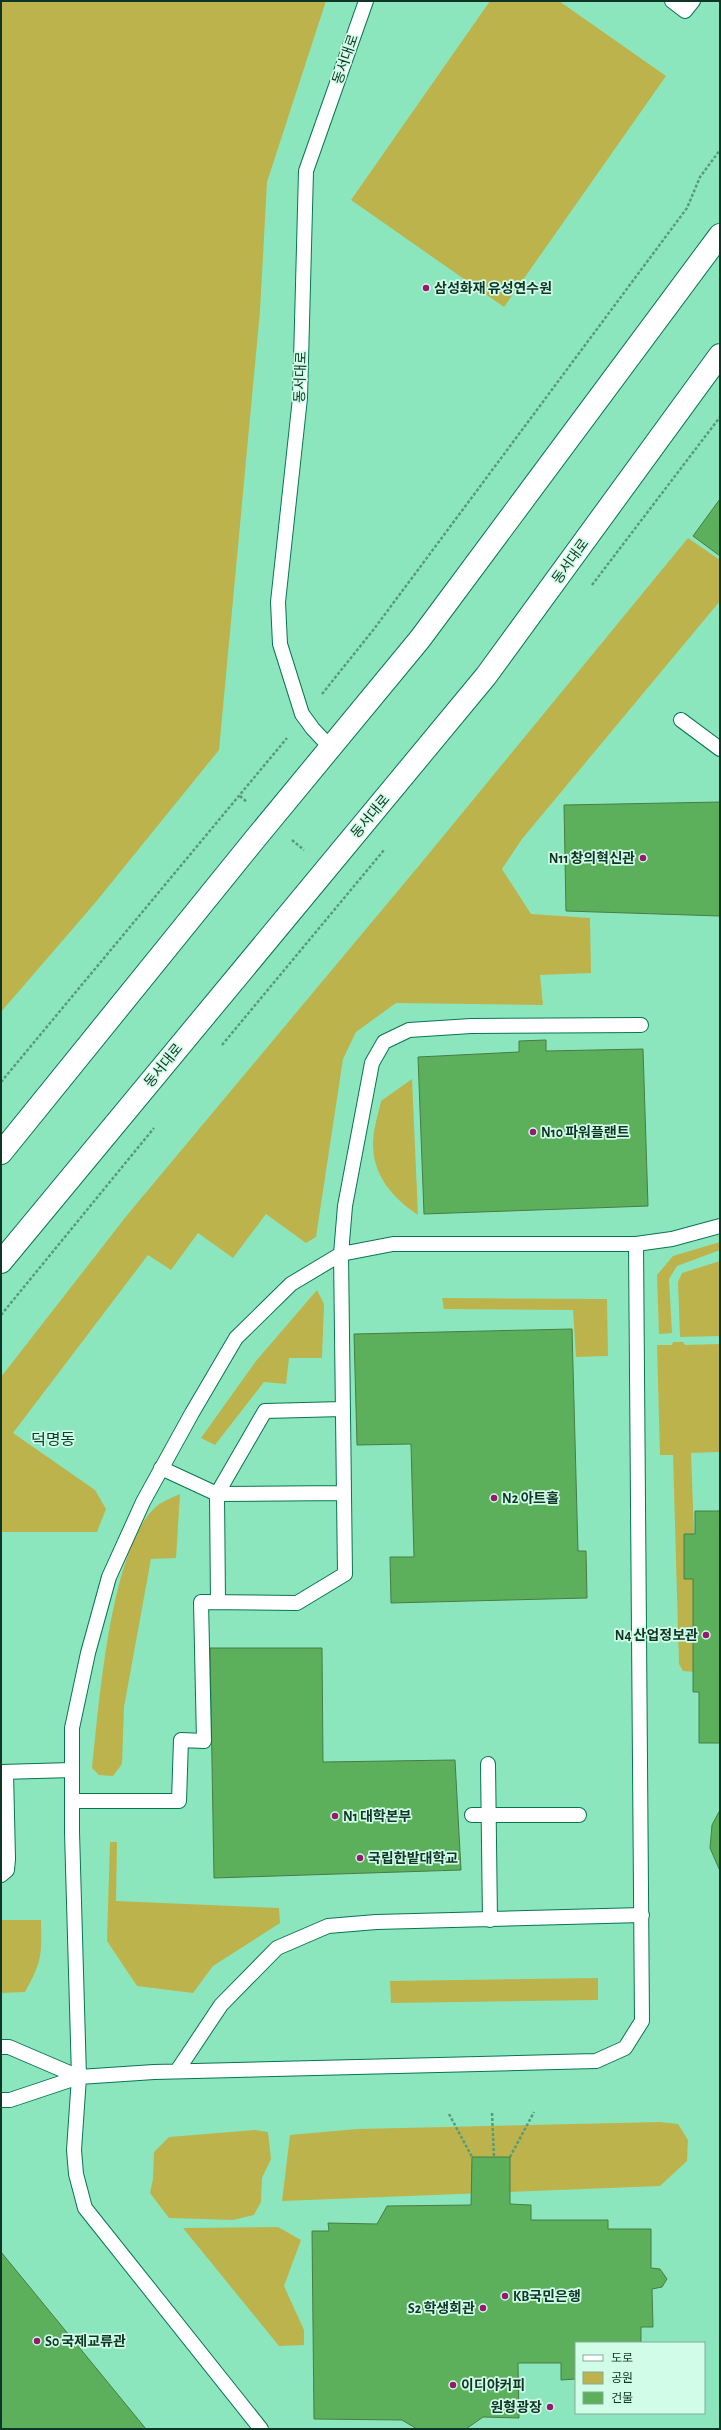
<svg xmlns="http://www.w3.org/2000/svg" width="721" height="2430" viewBox="0 0 721 2430" font-family="'Alegreya Sans','Noto Sans KR',sans-serif">
  <style>
    .green { fill: #bdb34c }
    .building { fill: #5caf5b; stroke: #467e45 }
    .lines { fill: none; stroke-linecap: round; stroke-linejoin: round }
    .lane-casing { stroke: #087552; stroke-width: 16 }
    .secondary-casing { stroke: #087552; stroke-width: 24 }
    .path { stroke: #579b7d; stroke-width: 2.5; stroke-dasharray: 3 2; stroke-linecap: butt }
    .lane { stroke: #fff; stroke-width: 14 }
    .secondary { stroke: #fff; stroke-width: 22 }
    .poi-dot { fill: #961871; stroke: #d1fce7; stroke-width: 1.5 }
    .labels { text-anchor: middle; stroke-width: 3.5; stroke-linejoin: round; paint-order: stroke }
    .street-label { font-size: 14px; fill: #0e3526; stroke: #d1fce7 }
    .poi-label { font-size: 14px; font-weight: bold; fill: #0e3526; stroke: #d1fce7; text-anchor: start }
    .quarter-label { font-size: 16px; fill: #0a3d2b; stroke: #d1fce7 }
  </style>
  <rect width="100%" height="100%" fill="#8ce6bd"/>
  <path class="green" d="M 1,1 L 326,1 L 267,182 L 260,311 L 219,750 L 95,903 L 1,1012 Z
    M 490,1 L 559,1 L 666,76 L 504,307 L 351,200 Z
    M 688,538 L 720,560 L 720,601 L 522,839 L 502,869 L 531,914 L 590,918 L 591,973 L 540,975 L 543,1005 L 396,1003 L 356,1032 L 343,1059 L 316,1237 L 306,1243 L 266,1214 L 233,1258 L 198,1233 L 171,1270 L 148,1255 L 13,1433 L 95,1490 L 106,1509 L 97,1532 L 1,1532 L 1,1377 L 128,1214 L 422,862 Z
    M 412,1079 L 418,1215 C 393,1198 373,1176 373,1144 C 373,1130 378,1115 381,1101 Z
    M 720,1242 L 720,1250 L 677,1266 L 669,1279 L 672,1333 L 659,1334 L 657,1275 L 673,1256 Z
    M 720,1261 L 720,1336 L 680,1337 L 678,1282 L 682,1273 Z
    M 317,1290 L 324,1304 L 322,1358 L 289,1358 L 286,1384 L 264,1382 L 215,1445 L 201,1438 L 256,1361 Z
    M 442,1298 L 607,1299 L 608,1356 L 576,1357 L 573,1310 L 444,1309 Z
    M 673,1342 L 683,1342 L 685,1345 L 720,1344 L 720,1452 L 691,1453 L 699,1665 L 695,1672 L 683,1671 L 679,1664 L 673,1455 L 660,1455 L 657,1345 L 672,1345 Z
    M 180,1494 L 176,1558 L 151,1559 L 124,1707 L 122,1764 L 113,1776 L 99,1775 L 92,1768 C 99,1708 110,1543 158,1505 C 164,1501 173,1497 180,1494 Z
    M 110,1842 L 117,1842 L 116,1901 L 279,1908 L 280,1923 L 213,1966 L 193,1993 L 137,1986 L 107,1941 Z
    M 1,1920 L 41,1920 C 42,1954 42,1962 25,1992 L 1,1993 Z
    M 598,1978 L 598,2000 L 391,2003 L 390,1981 Z
    M 660,2122 L 678,2124 L 688,2140 L 687,2161 L 660,2186 L 282,2201 L 290,2135 L 357,2129 Z
    M 255,2130 L 268,2132 L 271,2159 L 262,2178 L 261,2202 L 254,2215 L 233,2220 L 169,2218 L 150,2193 L 153,2179 L 154,2152 L 169,2137 Z
    M 278,2227 L 301,2240 L 284,2286 L 304,2330 L 304,2345 L 279,2346 L 183,2228 Z"/>
  <path class="building" d="M 720,499 L 720,556 L 693,536 Z
    M 720,802 L 720,916 L 566,911 L 564,805 Z
    M 546,1040 L 546,1051 L 643,1049 L 648,1206 L 424,1214 L 418,1057 L 519,1052 L 519,1041 Z
    M 572,1329 L 578,1551 L 586,1551 L 587,1598 L 391,1603 L 390,1557 L 414,1557 L 411,1444 L 357,1445 L 354,1334 Z
    M 695,1511 L 720,1511 L 720,1743 L 699,1743 L 699,1692 L 693,1692 L 693,1579 L 684,1579 L 684,1534 L 695,1534 Z
    M 210,1648 L 322,1648 L 323,1762 L 455,1760 L 461,1870 L 214,1878 Z
    M 720,1810 L 720,1871 L 710,1848 L 712,1825 Z
    M 472,2157 L 510,2157 L 510,2204 L 531,2205 L 531,2220 L 608,2220 L 608,2229 L 651,2229 L 651,2268 L 660,2269 L 667,2279 L 662,2287 L 652,2289 L 653,2327 L 641,2327 L 641,2343 L 576,2343 L 576,2379 L 561,2380 L 561,2363 L 518,2363 L 519,2418 L 483,2417 L 466,2429 L 417,2429 L 402,2420 L 314,2419 L 312,2231 L 329,2231 L 328,2223 L 377,2224 L 387,2206 L 471,2205 Z
    M 1,2252 L 146,2429 L 1,2429 Z"/>
  <g class="lines">
    <defs>
      <path id="lane" d="M 672,1 L 685,11 L 693,1
        M 681,720 L 720,749
        M 330,747 L 313,729 L 302,714 L 280,644 L 278,602 L 300,398 L 306,171 L 366,1
        M 161,1468 L 217,1494 L 265,1411 L 343,1409
        M 218,1602 L 217,1494 L 344,1493
        M 488,1764 L 490,1920
        M 1,1772 L 72,1770
        M 73,1801 L 179,1801 L 181,1740 L 204,1741 L 201,1602 L 297,1603 L 345,1574 L 341,1254 L 345,1206 L 372,1063 L 384,1042 L 409,1030 L 471,1026 L 641,1025
        M 472,1815 L 579,1815
        M 1,1875 L 7,1870 L 8,1859 L 6,1772
        M 1,2047 L 9,2047 L 79,2077
        M 177,2071 L 221,2005 L 277,1948 L 328,1926 L 376,1922 L 642,1915
        M 1,2100 L 10,2100 L 79,2077 L 154,2072 L 596,2061 L 625,2048 L 642,2021 L 636,1244
        M 261,2429 L 85,2208 L 76,2174 L 74,2150 L 79,2077 L 72,1832 L 72,1728 L 88,1653 L 109,1577 L 143,1502 L 192,1413 L 236,1338 L 291,1284 L 341,1254 L 393,1244 L 636,1244 L 672,1239 L 720,1226"/>
      <path id="secondary" d="M 1,1153 L 255,839 L 420,639 L 720,235
        M 1,1262 L 486,676 L 720,355"/>
    </defs>
    <use href="#lane" class="lane-casing"/>
    <use href="#secondary" class="secondary-casing"/>
    <path class="path" d="M 592,585 L 720,417
      M 322,694 L 374,629 L 687,208 L 700,177 L 720,150
      M 240,796 L 247,802
      M 292,840 L 304,850
      M 222,1045 L 384,850
      M 1,1082 L 287,738
      M 1,1315 L 154,1128
      M 492,2113 L 494,2157
      M 449,2114 L 472,2157
      M 510,2157 L 534,2112"/>
    <use href="#lane" class="lane"/>
    <use href="#secondary" class="secondary"/>
  </g>
  <g class="poi-dot">
    <circle cx="426" cy="288" r="4"/>
    <circle cx="643" cy="858" r="4"/>
    <circle cx="533" cy="1132" r="4"/>
    <circle cx="494" cy="1498" r="4"/>
    <circle cx="706" cy="1635" r="4"/>
    <circle cx="335" cy="1816" r="4"/>
    <circle cx="360" cy="1858" r="4"/>
    <circle cx="505" cy="2296" r="4"/>
    <circle cx="483" cy="2308" r="4"/>
    <circle cx="37" cy="2341" r="4"/>
    <circle cx="453" cy="2385" r="4"/>
    <circle cx="550" cy="2407" r="4"/>
  </g>
  <g class="labels">
    <g class="street-label">
      <text transform="translate(345 59) rotate(-71)" y="5">동서대로</text>
      <text transform="translate(300 377) rotate(-88)" y="5">동서대로</text>
      <text transform="translate(570 561) rotate(-54)" y="5">동서대로</text>
      <text transform="translate(370 816) rotate(-50)" y="5">동서대로</text>
      <text transform="translate(163 1065) rotate(-51)" y="5">동서대로</text>
    </g>
    <g class="poi-label">
      <text x="434" y="293">삼성화재 유성연수원</text>
      <text x="635" y="863" text-anchor="end">N11 창의혁신관</text>
      <text x="541" y="1137">N10 파워플랜트</text>
      <text x="502" y="1503">N2 아트홀</text>
      <text x="698" y="1640" text-anchor="end">N4 산업정보관</text>
      <text x="343" y="1821">N1 대학본부</text>
      <text x="368" y="1863">국립한밭대학교</text>
      <text x="513" y="2301">KB국민은행</text>
      <text x="475" y="2313" text-anchor="end">S2 학생회관</text>
      <text x="45" y="2346">S0 국제교류관</text>
      <text x="461" y="2390">이디야커피</text>
      <text x="542" y="2412" text-anchor="end">원형광장</text>
    </g>
    <g class="quarter-label">
      <text x="53" y="1445">덕명동</text>
    </g>
  </g>
  <rect width="721" height="2430" fill="none" stroke="#0e3526" stroke-width="4"/>
  <rect x="575" y="2342" width="130" height="72" fill="#d1fce7" stroke="#83ac9a"/>
  <rect x="583" y="2355" width="20" height="6" fill="#ffffff" stroke="#83ac9a"/>
  <text x="611" y="2362" font-size="12" fill="#0e3526">도로</text>
  <rect x="583" y="2372" width="20" height="12" fill="#bdb34c" stroke="#83ac9a"/>
  <text x="611" y="2382" font-size="12" fill="#0e3526">공원</text>
  <rect x="583" y="2392" width="20" height="12" fill="#5caf5b" stroke="#83ac9a"/>
  <text x="611" y="2402" font-size="12" fill="#0e3526">건물</text>
</svg>
